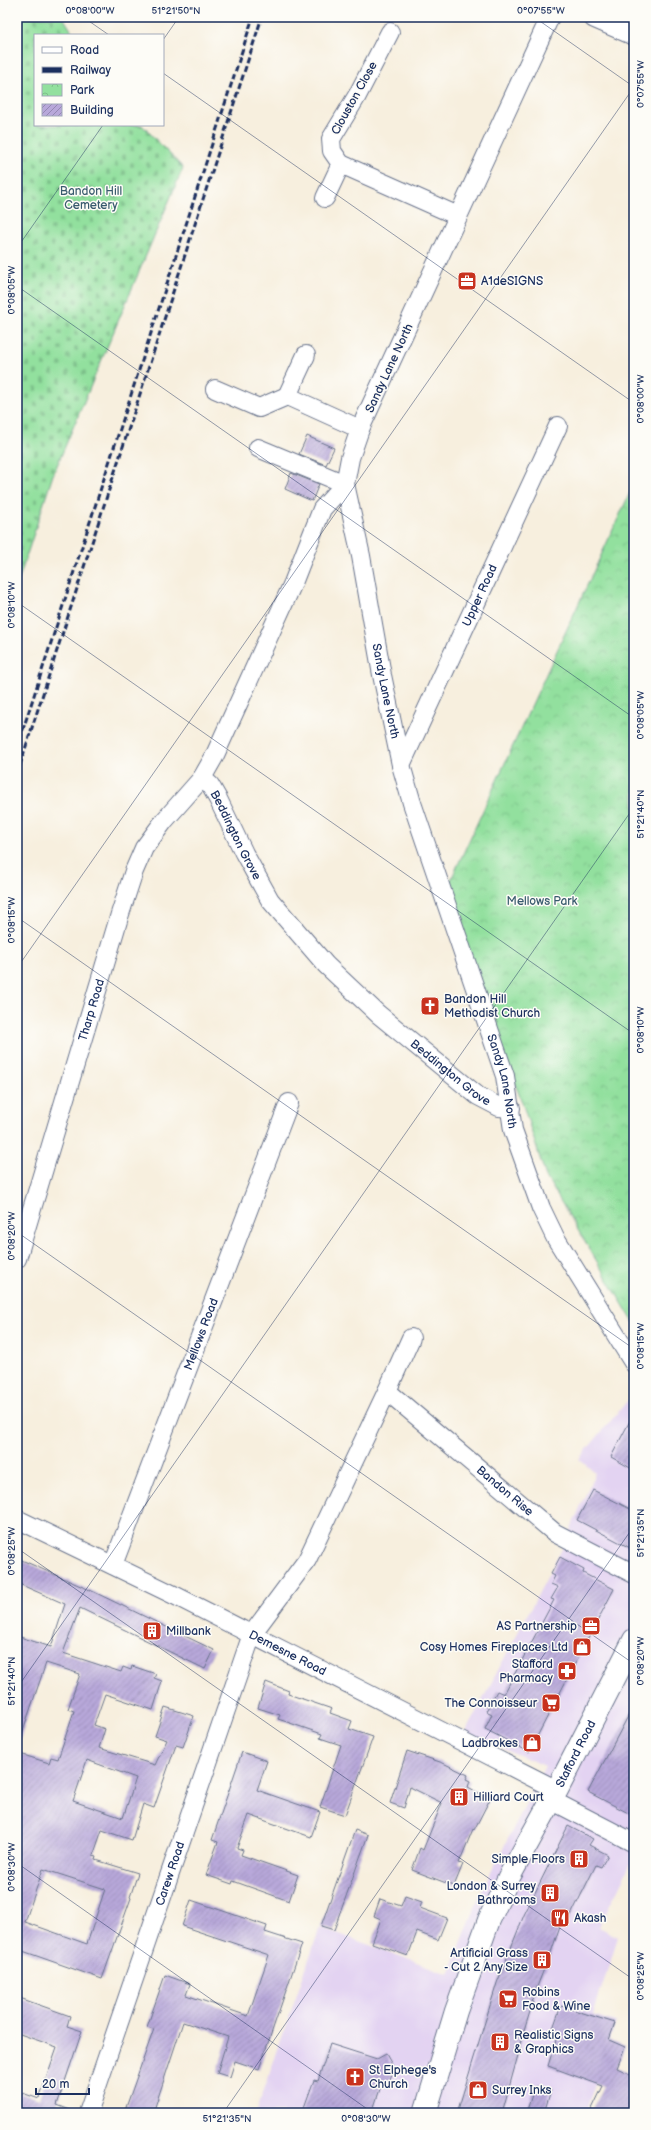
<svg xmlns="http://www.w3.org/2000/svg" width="651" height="2130" viewBox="0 0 651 2130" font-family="'Balsamiq Sans',sans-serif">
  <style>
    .built { fill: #e3d3f2 }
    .cemetery { fill: url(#cemetery-stones); stroke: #56887e }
    .park { fill: url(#park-crowns); stroke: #56887e }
    .building { fill: url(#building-hatch); fill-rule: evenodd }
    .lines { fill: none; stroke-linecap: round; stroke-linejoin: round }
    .street-casing { stroke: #68728b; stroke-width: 20 }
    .secondary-casing { stroke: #68728b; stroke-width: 24 }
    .street { stroke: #fff; stroke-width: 18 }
    .secondary { stroke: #fff; stroke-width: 22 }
    .rail { stroke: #1b2f5e; stroke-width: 3; stroke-dasharray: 6 3; stroke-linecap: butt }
    .ticks { fill: none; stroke: #1b2f5e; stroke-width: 1; stroke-opacity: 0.45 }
    .labels { text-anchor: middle; stroke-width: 3; stroke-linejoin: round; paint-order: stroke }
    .street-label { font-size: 12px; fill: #1b2f5e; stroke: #fdfcf7 }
    .park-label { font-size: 12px; fill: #395b6e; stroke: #fdfcf7 }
    .poi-label { font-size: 12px; fill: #1b2f5e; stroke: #fdfcf7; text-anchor: start }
    .neatline { fill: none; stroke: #1b2f5e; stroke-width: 1.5 }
    .ticks-label { font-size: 10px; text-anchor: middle; fill: #1b2f5e }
  </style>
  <defs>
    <pattern id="cemetery-stones" width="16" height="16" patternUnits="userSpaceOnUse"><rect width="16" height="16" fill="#92e09e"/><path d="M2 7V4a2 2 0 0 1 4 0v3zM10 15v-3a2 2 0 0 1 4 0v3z" fill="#7dc08a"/></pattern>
    <pattern id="park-crowns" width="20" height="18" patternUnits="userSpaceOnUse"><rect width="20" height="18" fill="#92e09e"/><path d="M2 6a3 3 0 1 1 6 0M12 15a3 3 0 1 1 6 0" fill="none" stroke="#7dc08a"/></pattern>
    <pattern id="building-hatch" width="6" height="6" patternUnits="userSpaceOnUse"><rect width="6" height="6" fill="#b8a8da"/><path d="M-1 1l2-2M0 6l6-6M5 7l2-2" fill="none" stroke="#9589b4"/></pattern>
  </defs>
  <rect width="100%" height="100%" fill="#fdfcf7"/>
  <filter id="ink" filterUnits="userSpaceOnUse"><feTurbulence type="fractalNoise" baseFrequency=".025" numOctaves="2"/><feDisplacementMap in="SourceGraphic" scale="8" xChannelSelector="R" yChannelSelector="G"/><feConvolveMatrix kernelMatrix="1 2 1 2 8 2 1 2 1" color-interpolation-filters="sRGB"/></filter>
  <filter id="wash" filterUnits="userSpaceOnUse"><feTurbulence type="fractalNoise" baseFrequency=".012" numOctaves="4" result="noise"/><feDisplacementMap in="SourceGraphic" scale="16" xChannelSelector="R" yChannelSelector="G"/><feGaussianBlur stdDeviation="0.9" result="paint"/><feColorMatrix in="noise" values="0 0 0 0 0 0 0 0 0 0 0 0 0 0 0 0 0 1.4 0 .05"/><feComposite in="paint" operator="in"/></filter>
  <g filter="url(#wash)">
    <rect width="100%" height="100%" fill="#f7efde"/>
    <path class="built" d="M 634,1393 L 634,1857 L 599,1927 L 618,1937 L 593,2015 L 616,2022 L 585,2113 L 256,2113 L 320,1927 L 449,1974 L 482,1890 L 545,1766 L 465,1733 L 562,1549 L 595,1473 L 579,1459 Z"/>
    <path class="cemetery" d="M 17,17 L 63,17 L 74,35 L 35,35 L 35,125 L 142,125 L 183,168 L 53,475 L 17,585 Z"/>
    <path class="park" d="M 634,484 L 634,1323 L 546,1177 L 522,1102 L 443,897 Z"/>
    <g id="blocks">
      <path class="building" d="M 307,436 L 334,448 L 326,465 L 299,454 Z
        M 291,473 L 319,484 L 312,501 L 285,489 Z
        M 634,1413 L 634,1470 L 611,1457 Z
        M 593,1490 L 634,1511 L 634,1550 L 577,1520 Z
        M 560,1557 L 584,1570 L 583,1573 L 614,1589 L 529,1752 L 485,1729 L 492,1714 L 486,1711 L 497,1691 L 504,1694 L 554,1600 L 551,1599 L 558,1587 L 551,1584 L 555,1576 L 551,1574 Z
        M 17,1558 L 92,1591 L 214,1650 L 205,1669 L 80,1608 L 63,1653 L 121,1672 L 123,1667 L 131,1670 L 132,1666 L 156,1674 L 154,1678 L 162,1681 L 153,1710 L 105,1694 L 94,1725 L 105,1729 L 99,1748 L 155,1765 L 167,1740 L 155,1736 L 165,1707 L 194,1716 L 183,1747 L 176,1745 L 154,1808 L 143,1804 L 132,1840 L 102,1830 L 93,1856 L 97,1857 L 96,1860 L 138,1873 L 130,1897 L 131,1898 L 102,1979 L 17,1949 L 17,1753 L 49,1763 L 51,1757 L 58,1759 L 74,1711 L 68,1709 L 80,1674 L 46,1663 L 19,1742 L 17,1741 L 17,1636 L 51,1647 L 65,1604 L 17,1583 ZM 87,1760 L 136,1778 L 123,1818 L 73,1801 ZM 43,1869 L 105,1889 L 87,1944 L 25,1922 Z
        M 266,1682 L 289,1691 L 288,1694 L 332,1709 L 330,1713 L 352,1721 L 349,1729 L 373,1737 L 345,1815 L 320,1807 L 341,1745 L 320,1738 L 322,1734 L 278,1719 L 280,1715 L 258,1708 Z
        M 634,1705 L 634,1816 L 588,1792 Z
        M 407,1751 L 443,1763 L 468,1775 L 466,1779 L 470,1781 L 468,1787 L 490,1799 L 474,1830 L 473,1829 L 459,1863 L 463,1864 L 454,1886 L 412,1870 L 420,1848 L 423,1850 L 442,1803 L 410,1787 L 404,1808 L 390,1803 Z
        M 242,1752 L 267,1761 L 257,1790 L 320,1812 L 311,1837 L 249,1815 L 237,1848 L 243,1850 L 241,1855 L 298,1875 L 289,1901 L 233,1881 L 232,1884 L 206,1875 L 218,1842 L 212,1840 Z
        M 568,1826 L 593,1839 L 589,1845 L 608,1855 L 601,1867 L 596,1865 L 566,1925 L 561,1923 L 545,1970 L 544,1969 L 531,2002 L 533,2002 L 519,2047 L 520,2048 L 502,2113 L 457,2113 L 497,1983 L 524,1915 Z
        M 355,1830 L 368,1835 L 334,1930 L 321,1926 Z
        M 405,1896 L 422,1902 L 420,1908 L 447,1918 L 438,1940 L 417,1932 L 408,1956 L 372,1943 L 381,1919 L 374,1916 L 380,1899 L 401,1906 Z
        M 191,1900 L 267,1926 L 265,1932 L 302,1944 L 259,2069 L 235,2061 L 230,2077 L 217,2073 L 228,2037 L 183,2022 L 153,2113 L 124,2113 L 154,2029 L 147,2027 L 165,1975 L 190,1984 L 186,1995 L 248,2016 L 269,1955 L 182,1926 Z
        M 17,1997 L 70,2016 L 67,2026 L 82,2031 L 57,2105 L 73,2111 L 73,2113 L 17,2113 L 17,2091 L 39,2099 L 57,2047 L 17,2033 Z
        M 561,2006 L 615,2023 L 609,2040 L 625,2047 L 617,2068 L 634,2076 L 634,2113 L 590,2113 L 603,2086 L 548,2066 L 558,2033 L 552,2031 Z
        M 330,2044 L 377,2059 L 386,2054 L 394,2068 L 388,2085 L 382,2083 L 372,2113 L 302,2113 L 314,2080 L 318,2081 Z
        M 535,2086 L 551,2090 L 544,2113 L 526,2113 Z"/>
    </g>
  </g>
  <g filter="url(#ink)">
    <use href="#blocks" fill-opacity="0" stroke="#68728b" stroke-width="1"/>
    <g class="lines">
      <defs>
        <g id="street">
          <path id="s1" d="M 550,17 L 360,429 L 350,458 L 345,484 L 361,556 L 382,675 L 401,765 L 412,803 L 505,1076 L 513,1130 L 541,1208 L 555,1237 L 634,1364"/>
          <path d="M 390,32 L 357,96 L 331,139 L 332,151 L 341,164 L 458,216"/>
          <path d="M 325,198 L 341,164"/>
          <path d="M 306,355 L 287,396 L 360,429"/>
          <path d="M 215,389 L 259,408 L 287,396"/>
          <path d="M 258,448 L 345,484"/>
          <path id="s2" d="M 401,765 L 558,426"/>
          <path id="s3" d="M 202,778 L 210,785 L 218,799 L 244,853 L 270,900 L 326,965 L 378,1014 L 478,1096 L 499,1107 L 511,1108"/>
          <path id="s4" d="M 17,1259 L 120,914 L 134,871 L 144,848 L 164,821 L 202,778 L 214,757 L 293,583 L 322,509 L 345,484"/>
          <path d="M 387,1391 L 411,1338"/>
          <path id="s5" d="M 17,1519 L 176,1596 L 557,1790"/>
          <path id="s6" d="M 113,1565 L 289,1103"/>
          <path d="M 551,1800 L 634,1843"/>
          <path id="s7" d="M 88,2113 L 252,1634 L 307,1560 L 387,1391 L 555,1533 L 634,1574"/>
        </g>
        <g id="secondary">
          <path d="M 595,17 L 634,34"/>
          <path id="s8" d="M 425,2113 L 456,2011 L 489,1920 L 509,1877 L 557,1790 L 634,1640"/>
        </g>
      </defs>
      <use href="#street" class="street-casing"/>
      <use href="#secondary" class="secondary-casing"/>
      <use href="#street" class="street"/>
      <use href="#secondary" class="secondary"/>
      <path class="rail" d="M 17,748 L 253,17
        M 17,774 L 262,17"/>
    </g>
  </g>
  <path class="ticks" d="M 83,17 L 109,35M 534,17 L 634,87M 163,40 L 179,17M 163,73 L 634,403M 17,248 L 103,125M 17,286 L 634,718M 17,602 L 634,1034M 17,917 L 634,1349M 17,968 L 634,87M 17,1232 L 634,1664M 17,1548 L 634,1980M 17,1688 L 634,807M 17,1863 L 373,2113M 223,2113 L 634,1526"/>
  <defs>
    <symbol id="office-square" viewBox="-11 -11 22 22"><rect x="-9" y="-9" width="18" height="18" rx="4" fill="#c8321e" stroke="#fdfcf7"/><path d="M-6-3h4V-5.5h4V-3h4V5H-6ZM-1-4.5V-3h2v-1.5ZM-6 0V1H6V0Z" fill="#fff"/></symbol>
    <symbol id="church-square" viewBox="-11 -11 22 22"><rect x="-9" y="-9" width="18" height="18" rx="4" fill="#c8321e" stroke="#fdfcf7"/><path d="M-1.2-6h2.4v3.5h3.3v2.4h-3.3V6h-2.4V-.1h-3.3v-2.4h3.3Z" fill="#fff"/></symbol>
    <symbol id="building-square" viewBox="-11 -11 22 22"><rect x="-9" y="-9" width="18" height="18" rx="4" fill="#c8321e" stroke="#fdfcf7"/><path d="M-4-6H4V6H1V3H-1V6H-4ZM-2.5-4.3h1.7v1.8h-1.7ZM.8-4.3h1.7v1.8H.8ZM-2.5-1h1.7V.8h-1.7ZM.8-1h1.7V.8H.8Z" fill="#fff"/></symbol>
    <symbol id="shop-square" viewBox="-11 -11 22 22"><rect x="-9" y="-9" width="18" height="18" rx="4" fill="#c8321e" stroke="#fdfcf7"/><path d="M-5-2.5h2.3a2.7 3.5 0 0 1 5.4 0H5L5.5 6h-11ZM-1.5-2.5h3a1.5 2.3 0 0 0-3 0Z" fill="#fff"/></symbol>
    <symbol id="pharmacy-square" viewBox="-11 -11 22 22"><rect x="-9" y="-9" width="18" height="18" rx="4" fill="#c8321e" stroke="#fdfcf7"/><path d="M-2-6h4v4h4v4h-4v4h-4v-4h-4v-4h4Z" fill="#fff"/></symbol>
    <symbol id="supermarket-square" viewBox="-11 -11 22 22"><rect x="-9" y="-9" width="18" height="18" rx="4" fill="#c8321e" stroke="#fdfcf7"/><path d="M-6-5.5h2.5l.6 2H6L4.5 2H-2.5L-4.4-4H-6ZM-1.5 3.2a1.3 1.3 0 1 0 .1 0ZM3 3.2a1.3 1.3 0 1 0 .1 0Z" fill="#fff"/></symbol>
    <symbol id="restaurant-square" viewBox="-11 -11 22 22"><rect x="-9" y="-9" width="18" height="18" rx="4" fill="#c8321e" stroke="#fdfcf7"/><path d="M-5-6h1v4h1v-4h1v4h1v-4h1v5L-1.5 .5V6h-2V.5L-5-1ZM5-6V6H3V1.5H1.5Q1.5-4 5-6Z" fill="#fff"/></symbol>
  </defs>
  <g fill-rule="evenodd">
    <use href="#office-square" x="456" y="270" width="22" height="22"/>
    <use href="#church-square" x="419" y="995" width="22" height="22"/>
    <use href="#office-square" x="580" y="1615" width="22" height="22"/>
    <use href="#building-square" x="141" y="1620" width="22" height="22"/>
    <use href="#shop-square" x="571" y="1636" width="22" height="22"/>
    <use href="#pharmacy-square" x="556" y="1660" width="22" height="22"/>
    <use href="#supermarket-square" x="540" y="1692" width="22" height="22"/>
    <use href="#shop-square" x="521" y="1732" width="22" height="22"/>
    <use href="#building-square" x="448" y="1786" width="22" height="22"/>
    <use href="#building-square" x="568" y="1848" width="22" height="22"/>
    <use href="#building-square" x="539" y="1882" width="22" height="22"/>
    <use href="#restaurant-square" x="549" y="1907" width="22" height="22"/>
    <use href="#building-square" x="531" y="1949" width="22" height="22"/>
    <use href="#supermarket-square" x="497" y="1988" width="22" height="22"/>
    <use href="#building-square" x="489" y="2031" width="22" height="22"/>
    <use href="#church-square" x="344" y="2066" width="22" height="22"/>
    <use href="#shop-square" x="467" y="2079" width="22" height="22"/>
  </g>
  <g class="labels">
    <g class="street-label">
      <text transform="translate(354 98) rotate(-61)" y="4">Clouston Close</text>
      <text transform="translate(389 368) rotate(-65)" y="4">Sandy Lane North</text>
      <text dy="4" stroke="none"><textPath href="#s2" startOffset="187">Upper Road</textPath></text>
      <text dy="4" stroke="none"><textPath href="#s1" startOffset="722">Sandy Lane North</textPath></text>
      <text dy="4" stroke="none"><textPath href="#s3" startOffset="67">Beddington Grove</textPath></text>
      <text dy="4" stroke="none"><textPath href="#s4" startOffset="260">Tharp Road</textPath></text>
      <text dy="4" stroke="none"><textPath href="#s3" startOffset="391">Beddington Grove</textPath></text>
      <text dy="4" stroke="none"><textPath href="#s1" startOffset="1130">Sandy Lane North</textPath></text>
      <text dy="4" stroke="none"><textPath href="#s6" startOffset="247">Mellows Road</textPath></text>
      <text dy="4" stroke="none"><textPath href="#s7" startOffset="940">Bandon Rise</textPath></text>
      <text dy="4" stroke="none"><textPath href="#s5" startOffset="302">Demesne Road</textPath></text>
      <text dy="4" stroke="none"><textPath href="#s8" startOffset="391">Stafford Road</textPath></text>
      <text dy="4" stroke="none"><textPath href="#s7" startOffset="253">Carew Road</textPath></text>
    </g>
    <g class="park-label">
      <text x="91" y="195">Bandon Hill<tspan x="91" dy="14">Cemetery</tspan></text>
      <text x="542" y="905">Mellows Park</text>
    </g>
    <g class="poi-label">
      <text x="481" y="285">A1deSIGNS</text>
      <text x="444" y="1003">Bandon Hill<tspan x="444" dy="14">Methodist Church</tspan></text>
      <text x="577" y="1630" text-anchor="end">AS Partnership</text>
      <text x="166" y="1635">Millbank</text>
      <text x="568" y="1651" text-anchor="end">Cosy Homes Fireplaces Ltd</text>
      <text x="553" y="1668" text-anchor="end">Stafford<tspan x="553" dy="14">Pharmacy</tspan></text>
      <text x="537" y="1707" text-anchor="end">The Connoisseur</text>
      <text x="518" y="1747" text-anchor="end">Ladbrokes</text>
      <text x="473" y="1801">Hilliard Court</text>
      <text x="565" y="1863" text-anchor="end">Simple Floors</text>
      <text x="536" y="1890" text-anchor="end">London &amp; Surrey<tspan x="536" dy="14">Bathrooms</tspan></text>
      <text x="574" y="1922">Akash</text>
      <text x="528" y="1957" text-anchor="end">Artificial Grass<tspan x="528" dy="14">- Cut 2 Any Size</tspan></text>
      <text x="522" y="1996">Robins<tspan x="522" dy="14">Food &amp; Wine</tspan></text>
      <text x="514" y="2039">Realistic Signs<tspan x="514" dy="14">&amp; Graphics</tspan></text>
      <text x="369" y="2074">St Elphege's<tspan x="369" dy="14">Church</tspan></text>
      <text x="492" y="2094">Surrey Inks</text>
    </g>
  </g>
  <rect width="651" height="2130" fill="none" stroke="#fdfcf7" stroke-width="44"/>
  <rect x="34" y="34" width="130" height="92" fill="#fdfcf7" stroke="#a3aaba"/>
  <rect x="42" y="47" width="20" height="6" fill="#ffffff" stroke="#a3aaba"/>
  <text x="70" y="54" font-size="12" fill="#1b2f5e">Road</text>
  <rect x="42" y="67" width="20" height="6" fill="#1b2f5e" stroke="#a3aaba"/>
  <text x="70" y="74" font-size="12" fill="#1b2f5e">Railway</text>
  <rect x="42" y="84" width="20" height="12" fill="url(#park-crowns)" stroke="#a3aaba"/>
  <text x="70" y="94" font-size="12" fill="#1b2f5e">Park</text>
  <rect x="42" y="104" width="20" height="12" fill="url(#building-hatch)" stroke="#a3aaba"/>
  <text x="70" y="114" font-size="12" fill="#1b2f5e">Building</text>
  <path d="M36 2088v6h53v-6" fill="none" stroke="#1b2f5e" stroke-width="2"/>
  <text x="42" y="2088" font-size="12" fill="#1b2f5e" stroke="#fdfcf7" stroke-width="3" paint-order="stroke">20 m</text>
  <rect x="22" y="22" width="607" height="2086" class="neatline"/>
  <g class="ticks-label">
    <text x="90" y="14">0°08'00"W</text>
    <text x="176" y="14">51°21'50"N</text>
    <text x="541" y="14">0°07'55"W</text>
    <text transform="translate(640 84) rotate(-90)" y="4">0°07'55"W</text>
    <text transform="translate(11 290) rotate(-90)" y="4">0°08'05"W</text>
    <text transform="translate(640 399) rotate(-90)" y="4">0°08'00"W</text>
    <text transform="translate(11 605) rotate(-90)" y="4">0°08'10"W</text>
    <text transform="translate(640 715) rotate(-90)" y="4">0°08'05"W</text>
    <text transform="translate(640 814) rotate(-90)" y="4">51°21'40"N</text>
    <text transform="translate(11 920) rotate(-90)" y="4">0°08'15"W</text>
    <text transform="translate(640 1030) rotate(-90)" y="4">0°08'10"W</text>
    <text transform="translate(11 1236) rotate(-90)" y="4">0°08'20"W</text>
    <text transform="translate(640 1346) rotate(-90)" y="4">0°08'15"W</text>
    <text transform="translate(640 1533) rotate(-90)" y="4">51°21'35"N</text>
    <text transform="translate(11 1551) rotate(-90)" y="4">0°08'25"W</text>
    <text transform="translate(640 1661) rotate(-90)" y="4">0°08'20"W</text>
    <text transform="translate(11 1681) rotate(-90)" y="4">51°21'40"N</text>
    <text transform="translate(11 1867) rotate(-90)" y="4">0°08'30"W</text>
    <text transform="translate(640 1976) rotate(-90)" y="4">0°08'25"W</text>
    <text x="227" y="2122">51°21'35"N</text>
    <text x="366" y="2122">0°08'30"W</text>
  </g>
</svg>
